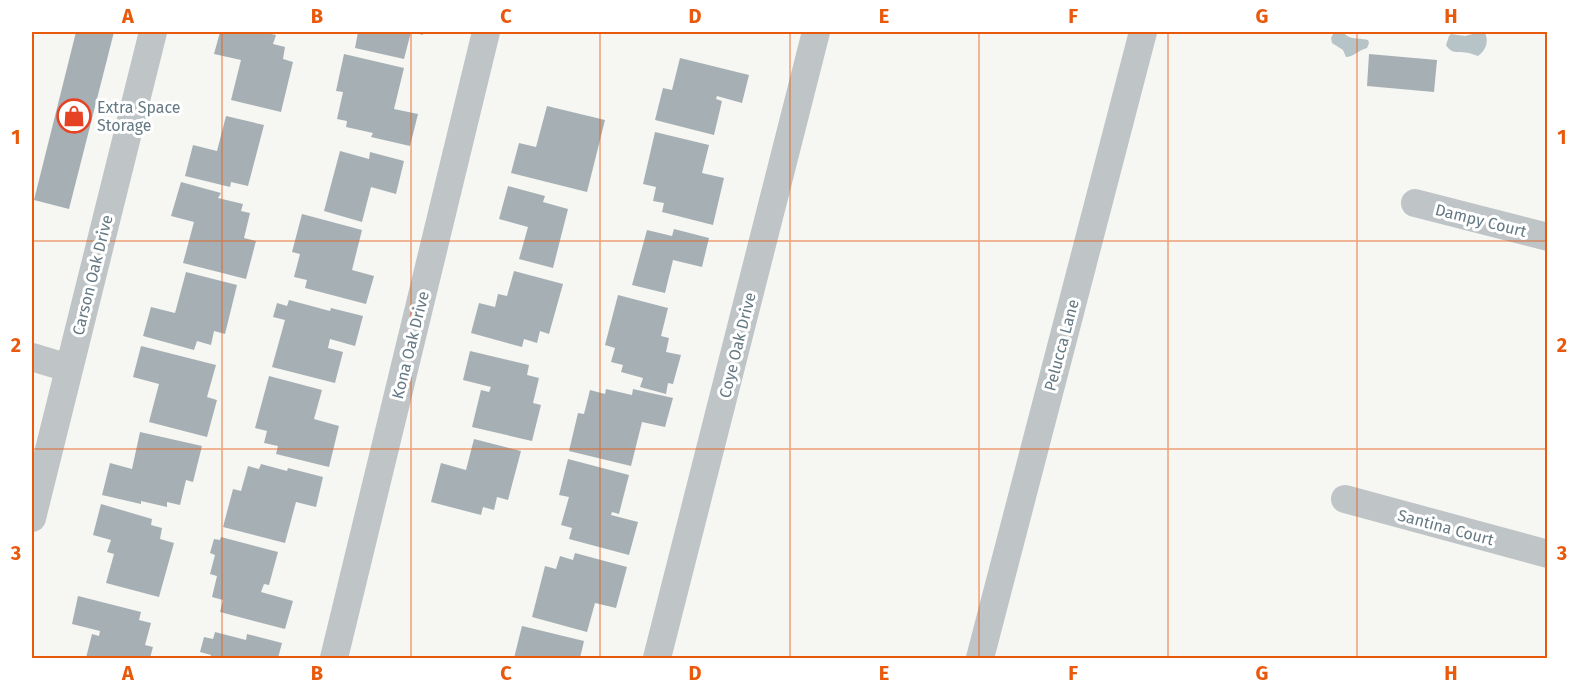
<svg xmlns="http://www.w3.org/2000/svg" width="1579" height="690" viewBox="0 0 1579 690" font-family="'Fira Sans',sans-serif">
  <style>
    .water { fill: #b6c4c7 }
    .building { fill: #a6b0b4 }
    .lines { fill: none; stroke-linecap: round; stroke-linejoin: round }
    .minor { stroke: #bfc4c7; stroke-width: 28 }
    .grid { fill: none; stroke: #e8590c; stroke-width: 1.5; stroke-opacity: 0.55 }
    .labels { text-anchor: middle; stroke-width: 6; stroke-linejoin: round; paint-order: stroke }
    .poi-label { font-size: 16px; fill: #657984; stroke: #fff; text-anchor: start }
    .street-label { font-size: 16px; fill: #657984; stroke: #fff }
    .neatline { fill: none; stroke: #e8590c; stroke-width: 2 }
    .grid-label { font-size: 20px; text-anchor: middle; font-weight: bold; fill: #e8590c }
  </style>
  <rect width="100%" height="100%" fill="#f6f6f3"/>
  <path class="water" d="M 1334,32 L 1342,32 C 1352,41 1356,37 1368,40 L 1369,43 L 1367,48 C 1359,50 1353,57 1346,57 L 1343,50 L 1332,43 L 1331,38 Z
    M 1480,32 L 1485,33 C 1489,42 1486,50 1478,56 C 1475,55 1472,54 1469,53 C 1459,51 1452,55 1446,45 L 1449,36 L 1451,34 L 1465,36 Z"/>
  <path class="building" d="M 76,32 L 114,32 L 69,209 L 34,200 Z
    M 220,32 L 261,32 L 276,35 L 273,44 L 285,47 L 283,59 L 293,62 L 281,112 L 231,100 L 241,60 L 214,54 Z
    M 358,32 L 423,32 L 423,35 L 411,32 L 404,59 L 355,48 Z
    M 344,54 L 404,68 L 394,109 L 418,114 L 410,146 L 371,137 L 373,133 L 346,127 L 347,121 L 337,119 L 343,92 L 336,91 Z
    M 1369,54 L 1437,60 L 1434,92 L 1367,86 Z
    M 680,58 L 749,75 L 742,103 L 717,96 L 716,99 L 722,101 L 714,135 L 655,120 L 663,88 L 672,90 Z
    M 547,106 L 605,120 L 587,192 L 511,173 L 519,143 L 536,147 Z
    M 226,116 L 264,125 L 248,186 L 231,182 L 230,187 L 185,176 L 193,145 L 217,151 Z
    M 655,132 L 709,145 L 702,173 L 724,178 L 713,225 L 662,212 L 664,203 L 653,201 L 656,187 L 643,184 Z
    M 340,151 L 369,159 L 370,152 L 404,161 L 396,194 L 371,187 L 362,222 L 324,211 Z
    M 181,182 L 221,193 L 218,198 L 243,204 L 241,211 L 250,213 L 244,238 L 256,241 L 246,279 L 183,263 L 194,222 L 171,216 Z
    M 508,186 L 545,196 L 543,202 L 568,209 L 553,268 L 519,259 L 528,227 L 499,219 Z
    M 302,214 L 362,230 L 352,270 L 374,276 L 366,304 L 305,288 L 307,280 L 294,277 L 300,254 L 292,252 Z
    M 674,229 L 709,238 L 702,267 L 673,260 L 665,293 L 632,285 L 647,230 L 672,236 Z
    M 514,271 L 563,284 L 549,334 L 540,331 L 537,343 L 524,339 L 522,347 L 471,333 L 479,303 L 495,307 L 498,294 L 507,296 Z
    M 186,272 L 237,285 L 225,334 L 214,331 L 211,345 L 197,341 L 194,350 L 143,336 L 151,307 L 175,313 Z
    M 618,295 L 668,308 L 661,336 L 669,338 L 666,352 L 681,355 L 673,384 L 668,383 L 666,394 L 640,387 L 643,378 L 621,372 L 623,365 L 611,362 L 615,348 L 605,345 Z
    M 289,300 L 330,311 L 331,308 L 363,316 L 355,346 L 330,339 L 328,348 L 343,352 L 335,383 L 272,367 L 285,320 L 273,317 L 277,303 L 287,306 Z
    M 141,346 L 216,365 L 207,397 L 217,400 L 207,437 L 149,422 L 159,384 L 133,377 Z
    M 470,351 L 529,365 L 527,375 L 539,378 L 533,403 L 541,405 L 532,441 L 472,427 L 481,390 L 489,392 L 491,387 L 463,380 Z
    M 269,376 L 322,390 L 314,419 L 339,426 L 329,467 L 276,454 L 278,446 L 264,443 L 267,431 L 255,428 Z
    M 606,389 L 632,395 L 633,389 L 673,398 L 665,427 L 642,422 L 631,466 L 569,451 L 578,413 L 584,414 L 590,390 L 605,394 Z
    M 140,432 L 202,446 L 193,482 L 186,480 L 180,505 L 167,502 L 167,507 L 141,501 L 141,504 L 102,495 L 110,463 L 132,469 Z
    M 474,439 L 521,451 L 508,500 L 497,497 L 494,510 L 483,507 L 481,515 L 431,502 L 441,463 L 466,470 Z
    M 568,459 L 629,475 L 619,514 L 612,512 L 611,515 L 638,522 L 629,555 L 569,539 L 572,528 L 561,525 L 569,497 L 559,495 Z
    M 261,464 L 287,471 L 288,468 L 323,477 L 316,507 L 296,502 L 285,543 L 223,527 L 233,489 L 241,491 L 248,466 L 259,469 Z
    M 101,504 L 152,519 L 151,525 L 162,528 L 160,539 L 174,543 L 159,597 L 106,583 L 114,554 L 107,552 L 111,540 L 93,535 Z
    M 221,537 L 278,552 L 269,585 L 264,584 L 261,592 L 293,601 L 285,629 L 220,612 L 223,600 L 212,597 L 217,576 L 210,574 L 215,555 L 210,553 L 214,539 L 220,540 Z
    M 575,553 L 627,567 L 616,608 L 595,603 L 587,632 L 532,617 L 545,566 L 556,569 L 560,556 L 573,560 Z
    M 78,596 L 141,612 L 139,620 L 151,623 L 145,645 L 153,647 L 150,658 L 86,658 L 92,634 L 99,636 L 100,631 L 72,624 Z
    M 522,626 L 584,641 L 580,658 L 514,658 Z
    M 215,632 L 246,640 L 247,634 L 282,643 L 278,658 L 210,658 L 211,655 L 200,652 L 204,637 L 213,639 Z"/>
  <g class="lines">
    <path class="minor" d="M 1415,203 L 1548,237
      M 32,357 L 68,368
      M 1345,499 L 1548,554
      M 32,518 L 153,32
      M 334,658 L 486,32
      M 657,658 L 816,32
      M 980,658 L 1143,32"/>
  </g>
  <path class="grid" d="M 222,32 L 222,658M 411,32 L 411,658M 600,32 L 600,658M 790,32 L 790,658M 979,32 L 979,658M 1168,32 L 1168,658M 1357,32 L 1357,658M 32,241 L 1548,241M 32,449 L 1548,449"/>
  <defs>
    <symbol id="shop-ring" viewBox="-11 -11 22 22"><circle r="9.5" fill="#fff" stroke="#e54324" stroke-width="1.5"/><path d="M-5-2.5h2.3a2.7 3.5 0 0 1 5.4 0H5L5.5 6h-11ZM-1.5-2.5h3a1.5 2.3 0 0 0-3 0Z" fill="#e54324"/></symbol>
  </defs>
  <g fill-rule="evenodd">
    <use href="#shop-ring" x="55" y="97" width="38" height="38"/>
  </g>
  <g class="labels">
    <g class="poi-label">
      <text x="97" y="113">Extra Space<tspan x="97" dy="18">Storage</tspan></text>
    </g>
    <g class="street-label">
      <text transform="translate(1481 220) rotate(14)" y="6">Dampy Court</text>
      <text transform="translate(92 275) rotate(-76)" y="6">Carson Oak Drive</text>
      <text transform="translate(410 345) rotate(-76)" y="6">Kona Oak Drive</text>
      <text transform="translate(737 345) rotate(-76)" y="6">Coye Oak Drive</text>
      <text transform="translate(1061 345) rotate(-75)" y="6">Pelucca Lane</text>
      <text transform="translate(1446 527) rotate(15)" y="6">Santina Court</text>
    </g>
  </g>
  <rect width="1579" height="690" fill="none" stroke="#ffffff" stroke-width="66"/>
  <rect x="33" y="33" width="1513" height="624" class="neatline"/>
  <g class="grid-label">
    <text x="128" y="23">A</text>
    <text x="317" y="23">B</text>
    <text x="506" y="23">C</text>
    <text x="695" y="23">D</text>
    <text x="884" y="23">E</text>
    <text x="1073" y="23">F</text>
    <text x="1262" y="23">G</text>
    <text x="1451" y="23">H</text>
    <text x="16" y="144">1</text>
    <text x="1562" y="144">1</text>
    <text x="16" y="352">2</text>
    <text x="1562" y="352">2</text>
    <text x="16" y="560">3</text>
    <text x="1562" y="560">3</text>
    <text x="128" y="680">A</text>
    <text x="317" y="680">B</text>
    <text x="506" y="680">C</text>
    <text x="695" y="680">D</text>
    <text x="884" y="680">E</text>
    <text x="1073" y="680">F</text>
    <text x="1262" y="680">G</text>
    <text x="1451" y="680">H</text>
  </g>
</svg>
